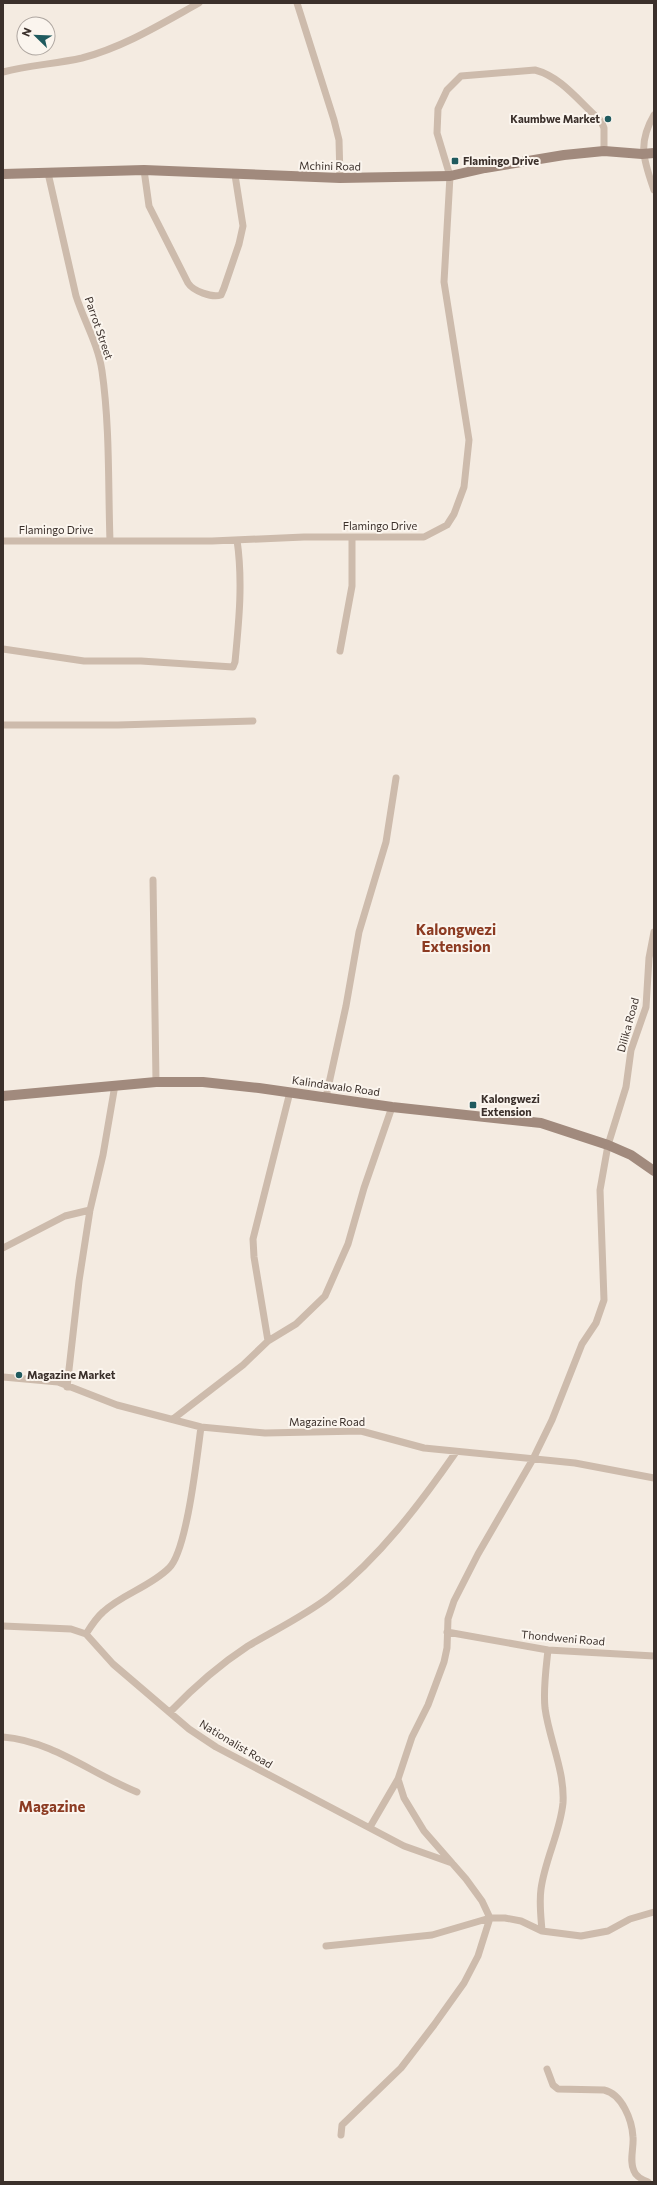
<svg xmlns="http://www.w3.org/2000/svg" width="657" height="2185" viewBox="0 0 657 2185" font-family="Commissioner,sans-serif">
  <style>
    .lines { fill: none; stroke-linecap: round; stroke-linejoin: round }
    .street { stroke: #cdbbac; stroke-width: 7 }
    .secondary { stroke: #a18a7d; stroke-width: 10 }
    .poi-dot { fill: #1f5a5e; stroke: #fbf5ee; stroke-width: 1.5 }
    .labels { text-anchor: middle; stroke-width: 4; stroke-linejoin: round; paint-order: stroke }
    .poi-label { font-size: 11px; font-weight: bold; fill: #3b302b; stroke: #fbf5ee; text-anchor: start }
    .street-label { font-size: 11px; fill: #3b302b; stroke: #fbf5ee }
    .district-label { font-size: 15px; font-weight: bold; fill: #8c3b22; stroke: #fbf5ee }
  </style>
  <rect width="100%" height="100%" fill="#f4ebe1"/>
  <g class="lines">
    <path class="street" d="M 297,3 L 334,120 L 339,140 L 340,178
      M 3,72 C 29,65 56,64 82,58 C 124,47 161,24 199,3
      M 654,115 C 637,144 644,161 654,190
      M 144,170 L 149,206 L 188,283 C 193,291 212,298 221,295 L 224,288 L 239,244 L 243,226 L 235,175
      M 48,173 L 76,296 C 84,321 98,344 102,371 C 110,427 108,485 110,541
      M 3,541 L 212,541 L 304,537 L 424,537 L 447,525 L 454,514 L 464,487 L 469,440 L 444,282 L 450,176 L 437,133 L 438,109 L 447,90 L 461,76 L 535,70 C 562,77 580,103 601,121 L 604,128 L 604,151
      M 3,649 L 84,661 L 141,661 L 233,667 L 235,662 C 239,621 243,581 237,540
      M 340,651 L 352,586 L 352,537
      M 3,725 L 118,725 L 253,721
      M 153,880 L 156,1082
      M 326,1097 L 346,1006 L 359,932 L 386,842 L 396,778
      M 3,1248 L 65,1216 L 90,1210
      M 268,1341 L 254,1257 L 253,1239 L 290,1092
      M 3,1377 L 58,1382 L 117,1405 L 201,1427 L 265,1433 L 361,1431 L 424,1448 L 575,1463 L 654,1478
      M 67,1387 L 79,1281 L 90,1210 L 103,1155 L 115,1085
      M 173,1419 L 243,1365 L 268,1341 L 296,1324 L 325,1296 L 348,1244 L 364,1188 L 392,1107
      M 3,1626 L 71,1629 L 86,1634 L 113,1664 L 189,1729 L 216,1747 L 404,1846 L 452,1863
      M 447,1632 L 548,1650 L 654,1656
      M 86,1634 C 91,1626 96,1618 103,1612 C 122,1594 150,1587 169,1568 C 187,1551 197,1456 201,1427
      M 170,1712 C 194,1687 219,1665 248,1646 C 275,1630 304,1616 329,1597 C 379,1558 420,1504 456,1452
      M 3,1737 C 53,1741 92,1774 137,1792
      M 370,1827 L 398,1779
      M 542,1931 C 541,1917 539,1903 541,1889 C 545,1859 560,1833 563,1803 C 565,1771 549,1739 545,1708 C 543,1689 546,1669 548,1650
      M 326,1946 L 432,1935 L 490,1918 L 505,1918 L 521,1921 L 542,1931 L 581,1936 L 608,1931 L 630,1919 L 654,1912
      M 547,2069 L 553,2085 L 558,2089 L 604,2090 C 622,2094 632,2120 633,2137 C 634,2148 629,2161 634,2171 C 636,2177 643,2180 648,2182
      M 341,2135 L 342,2125 L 401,2068 L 434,2025 L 464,1983 L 478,1956 L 490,1918 L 482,1901 L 466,1879 L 424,1831 L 404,1798 L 398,1779 L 412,1737 L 428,1705 L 444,1662 L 447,1648 L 448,1619 L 454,1601 L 478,1554 L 533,1459 L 552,1420 L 582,1344 L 596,1323 L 604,1300 L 600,1190 L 608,1145 L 626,1087 L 631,1050 L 646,1007 L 649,958 L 654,932"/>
    <path class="secondary" d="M 3,174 L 144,170 L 340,178 L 450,176 L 485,168 L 564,155 L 604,151 L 642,154 L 654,153
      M 3,1096 L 156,1082 L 203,1082 L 259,1088 L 392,1107 L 541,1123 L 608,1145 L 631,1155 L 654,1171"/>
  </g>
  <g class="poi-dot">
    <circle cx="608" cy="119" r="4"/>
    <rect x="451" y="157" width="8" height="8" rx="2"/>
    <rect x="469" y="1101" width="8" height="8" rx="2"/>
    <circle cx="19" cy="1375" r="4"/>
  </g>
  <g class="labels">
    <g class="poi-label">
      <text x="600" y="123" text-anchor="end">Kaumbwe Market</text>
      <text x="463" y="165">Flamingo Drive</text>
      <text x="481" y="1103">Kalongwezi<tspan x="481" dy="13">Extension</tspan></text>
      <text x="27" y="1379">Magazine Market</text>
    </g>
    <g class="street-label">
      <text transform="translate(330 166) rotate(1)" y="4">Mchini Road</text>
      <text transform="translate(99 328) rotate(71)" y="4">Parrot Street</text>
      <text x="380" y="530">Flamingo Drive</text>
      <text x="56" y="534">Flamingo Drive</text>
      <text transform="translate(628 1025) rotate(-75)" y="4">Dilika Road</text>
      <text transform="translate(336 1086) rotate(8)" y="4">Kalindawalo Road</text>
      <text x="327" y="1426">Magazine Road</text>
      <text transform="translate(563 1638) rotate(5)" y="4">Thondweni Road</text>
      <text transform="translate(236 1744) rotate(31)" y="4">Nationalist Road</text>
    </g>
    <g class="district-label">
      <text x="456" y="935">Kalongwezi<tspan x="456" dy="17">Extension</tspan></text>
      <text x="52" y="1812">Magazine</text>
    </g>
  </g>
  <rect width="657" height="2185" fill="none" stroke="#3b302b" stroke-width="8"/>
  <g transform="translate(36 36) rotate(293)"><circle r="19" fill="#fbf5ee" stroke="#aea6a0"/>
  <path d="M0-3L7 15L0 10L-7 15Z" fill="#1f5a5e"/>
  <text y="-6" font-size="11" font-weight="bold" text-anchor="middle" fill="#3b302b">N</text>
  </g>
</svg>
